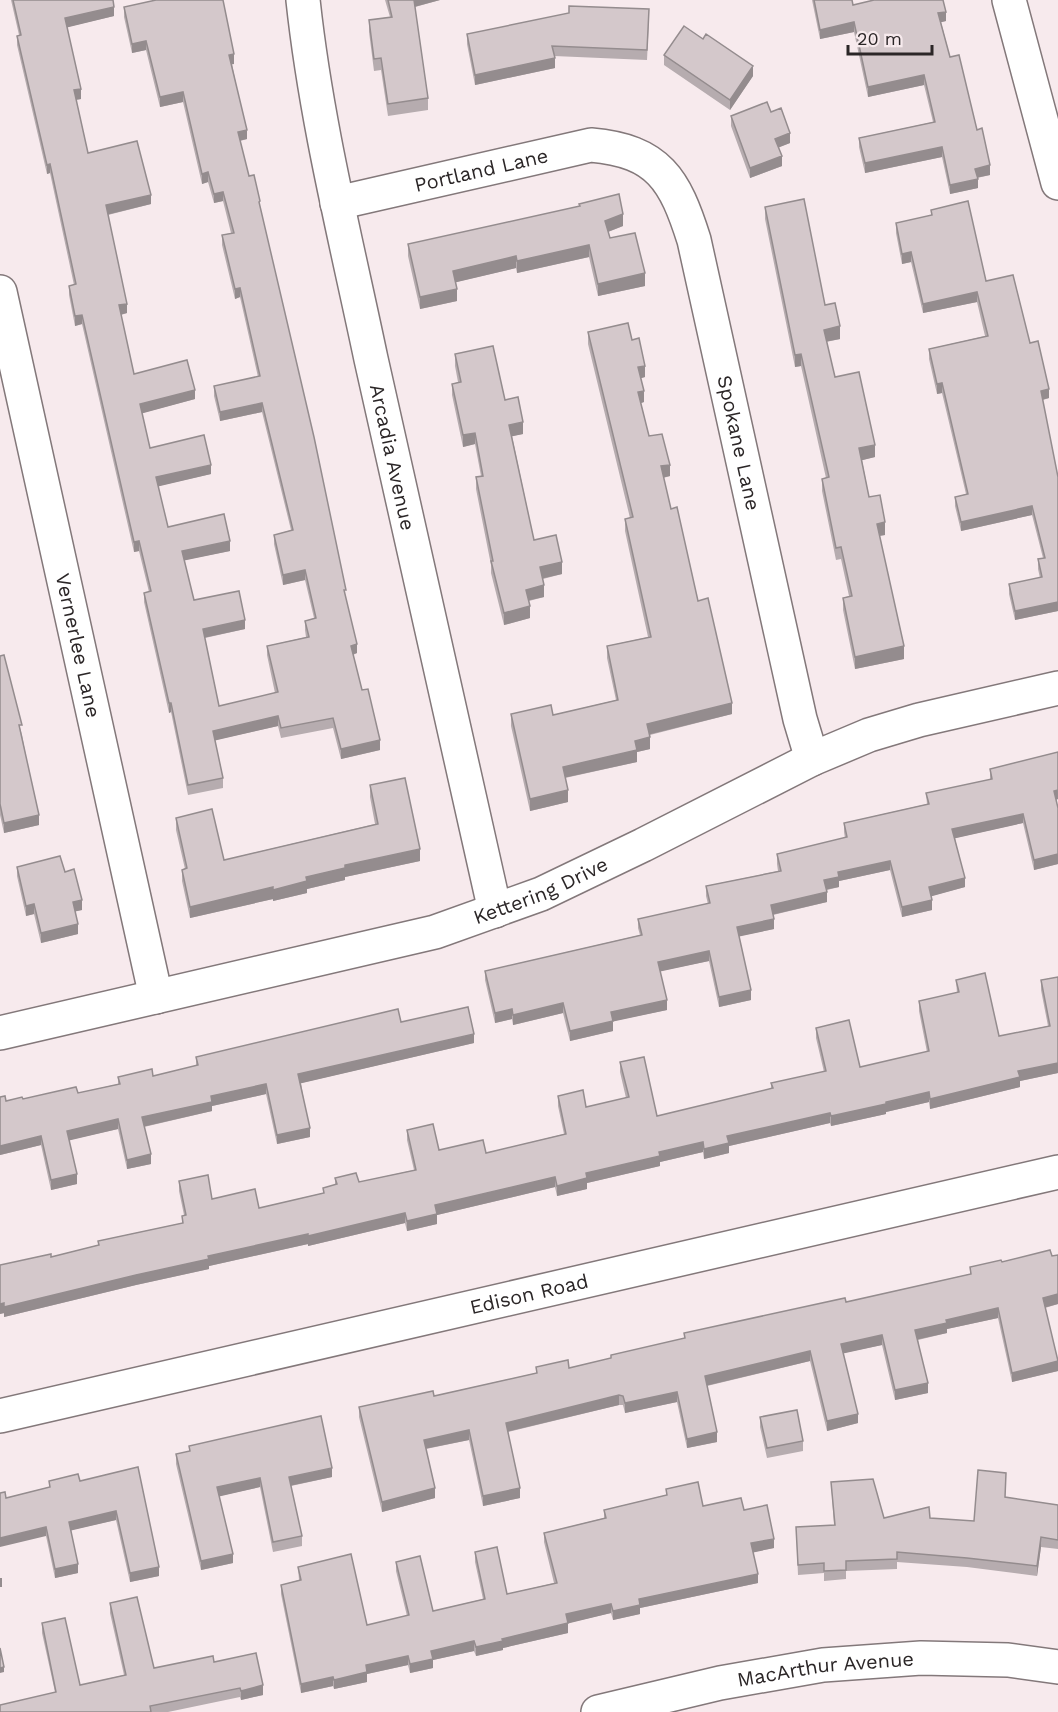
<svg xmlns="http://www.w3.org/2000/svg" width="1058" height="1712" viewBox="0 0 1058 1712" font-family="'Work Sans',sans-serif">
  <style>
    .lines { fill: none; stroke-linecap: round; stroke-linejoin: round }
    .street-casing { stroke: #83787a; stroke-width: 36 }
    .secondary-casing { stroke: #83787a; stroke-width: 36 }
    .street { stroke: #fff; stroke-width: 33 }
    .secondary { stroke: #fff; stroke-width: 33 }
    .wall { fill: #b6acaf }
    .shaded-wall { fill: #948c8e }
    .building { fill: #d4c8cb; stroke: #948c8e; stroke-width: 1.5 }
    .labels { text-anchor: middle; stroke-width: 6; stroke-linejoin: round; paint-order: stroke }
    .street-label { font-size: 20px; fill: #2b2627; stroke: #f7eaed }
  </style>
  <rect width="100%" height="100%" fill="#f7eaed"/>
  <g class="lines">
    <defs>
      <g id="street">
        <path id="s1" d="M 303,0 C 316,121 346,240 371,359 C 411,543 452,727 495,911"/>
        <path d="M 1009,0 L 1058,183"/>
        <path id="s2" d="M 337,203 L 591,145 C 659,151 675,180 694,240 L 800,719 L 812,759"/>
        <path id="s3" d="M 0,292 L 156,997"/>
        <path id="s4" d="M 0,1033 L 435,932 L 541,894 L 643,845 L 812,759 L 869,735 L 919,720 L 1058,688"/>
        <path id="s5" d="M 598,1712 L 720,1683 L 823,1665 L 921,1658 L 1008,1660 L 1058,1667"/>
      </g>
      <g id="secondary">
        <path id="s6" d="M 0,1416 L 1058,1172"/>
      </g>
    </defs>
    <use href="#street" class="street-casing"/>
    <use href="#secondary" class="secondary-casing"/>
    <use href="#street" class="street"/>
    <use href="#secondary" class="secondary"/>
  </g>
  <path class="wall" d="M 11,0 L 113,0 L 114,16 L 67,27 L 81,99 L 76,100 L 88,153 L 151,204 L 108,215 L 127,313 L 121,315 L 134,374 L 195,399 L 142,413 L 150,448 L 211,474 L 158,486 L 168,527 L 230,551 L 184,560 L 194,600 L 245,629 L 205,638 L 219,706 L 275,693 L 267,655 L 267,646 L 306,637 L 305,630 L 305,621 L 314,618 L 305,580 L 283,585 L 274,544 L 274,535 L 291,530 L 262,412 L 220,421 L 214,396 L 214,386 L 258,377 L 240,297 L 235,299 L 222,245 L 222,235 L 231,233 L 223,201 L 214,203 L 208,182 L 202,184 L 183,102 L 160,107 L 146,50 L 132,53 L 124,17 L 124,7 L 234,64 L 232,64 L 247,139 L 240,141 L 249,176 L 260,209 L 346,599 L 357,653 L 353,655 L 362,690 L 380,750 L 341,759 L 333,728 L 281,738 L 278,726 L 215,740 L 223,778 L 223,788 L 188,795 L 171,712 L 169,713 L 144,602 L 144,593 L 149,592 L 139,551 L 134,552 L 82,324 L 75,326 L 69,295 L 69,286 L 74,285 L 50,173 L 47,174 L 17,45 L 17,36 L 19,35 Z
    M 385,0 L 440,0 L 415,7 L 428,98 L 428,110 L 388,116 L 381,70 L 374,71 L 369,32 L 369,20 L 390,17 Z
    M 812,0 L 852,0 L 853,5 L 946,21 L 941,22 L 950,57 L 977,130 L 990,175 L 977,178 L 978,188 L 950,194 L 942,157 L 865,173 L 859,147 L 859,138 L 933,122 L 924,85 L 868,97 L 854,32 L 820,39 Z
    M 649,19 L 647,60 L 554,56 L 555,68 L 475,85 L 467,44 L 467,34 Z
    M 664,55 L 753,76 L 730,110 L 664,65 Z
    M 771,112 L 790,143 L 779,147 L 782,166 L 750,178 L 731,126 L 731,116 Z
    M 765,207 L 825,305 L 840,339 L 826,342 L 835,377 L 875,457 L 862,460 L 869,497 L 885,535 L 880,536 L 904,659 L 855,669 L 843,610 L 843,598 L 849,596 L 841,559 L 836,560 L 822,491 L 822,479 L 826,478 L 801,366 L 795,367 L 765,219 Z
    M 931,210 L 986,281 L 1030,343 L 1049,398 L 1043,400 L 1058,611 L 1015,620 L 1009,594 L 1009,584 L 1040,578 L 1038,569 L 1038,559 L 1043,558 L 1032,515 L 961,531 L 955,506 L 955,497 L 966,494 L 942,393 L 937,394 L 929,359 L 929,349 L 985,336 L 977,302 L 923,313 L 911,262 L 902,264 L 896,233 L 896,223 L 931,216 Z
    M 623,226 L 608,232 L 610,238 L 645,286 L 598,296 L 589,257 L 517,273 L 516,268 L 456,282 L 457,301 L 420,309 L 408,256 L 408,244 Z
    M 588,332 L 632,340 L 645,377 L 641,378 L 644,402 L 641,403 L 649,436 L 670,476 L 663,478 L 671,509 L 732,714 L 650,735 L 650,749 L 637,752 L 637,762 L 565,778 L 568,802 L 530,811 L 511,726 L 511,714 L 553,715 L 616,700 L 607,658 L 607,646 L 648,637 L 625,531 L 625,519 L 630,518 L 588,344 Z
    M 455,354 L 505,400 L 523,434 L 512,436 L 534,540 L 562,574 L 543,579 L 544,597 L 529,601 L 530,618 L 504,625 L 491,573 L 491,565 L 476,489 L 476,477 L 481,476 L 475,444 L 463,447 L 452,395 L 452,384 L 458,382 L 455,366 Z
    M 0,656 L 22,735 L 39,825 L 4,833 L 0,815 Z
    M 1058,752 L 1058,799 L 1056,800 L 1058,808 L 1058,864 L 1034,870 L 1023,823 L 955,838 L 965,887 L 931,896 L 932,910 L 902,917 L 890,870 L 839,881 L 839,887 L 827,890 L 827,902 L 773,915 L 774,929 L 739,936 L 751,1000 L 719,1007 L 709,961 L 660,971 L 667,1010 L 613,1021 L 613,1031 L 570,1041 L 563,1013 L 513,1025 L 512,1019 L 495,1023 L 485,980 L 485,971 L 640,935 L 638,928 L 638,919 L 708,904 L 706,896 L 706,886 L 778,871 L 777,864 L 777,854 L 845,838 L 844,832 L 844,823 L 927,804 L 926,793 L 990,780 L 990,769 Z
    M 370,785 L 420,861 L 345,877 L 345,880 L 307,889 L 307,893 L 273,901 L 273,899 L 190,918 L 182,881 L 182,870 L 185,869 L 176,830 L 176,818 L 224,860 L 375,824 L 370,797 Z
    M 17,867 L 65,872 L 82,910 L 75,911 L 78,934 L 41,943 L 34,914 L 26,916 L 17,876 Z
    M 1058,977 L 1058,1073 L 1020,1081 L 1020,1087 L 930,1109 L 929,1102 L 886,1112 L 886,1114 L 831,1126 L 830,1123 L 729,1146 L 729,1153 L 704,1159 L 703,1152 L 660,1162 L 660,1166 L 587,1183 L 587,1189 L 557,1196 L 555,1187 L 437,1215 L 437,1224 L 407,1231 L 405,1223 L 308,1246 L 308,1244 L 209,1266 L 209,1269 L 136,1285 L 4,1317 L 4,1313 L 0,1314 L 0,1265 L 51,1257 L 98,1245 L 98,1241 L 182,1223 L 182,1216 L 184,1215 L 179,1191 L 179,1181 L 212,1199 L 259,1208 L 323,1193 L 323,1188 L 335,1185 L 335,1178 L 359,1182 L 414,1170 L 407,1140 L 407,1130 L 439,1150 L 486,1153 L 564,1134 L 558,1106 L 558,1096 L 586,1107 L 626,1098 L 620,1072 L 620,1062 L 657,1116 L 771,1089 L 771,1083 L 824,1072 L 816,1038 L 816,1028 L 860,1067 L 927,1052 L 919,1011 L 919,1001 L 957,993 L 956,980 L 999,1036 L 1048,1026 L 1041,990 L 1041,980 Z
    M 401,1022 L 474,1043 L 301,1083 L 310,1137 L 277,1144 L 266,1094 L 212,1106 L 212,1111 L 144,1127 L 151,1164 L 127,1169 L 118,1129 L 69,1140 L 77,1184 L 51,1190 L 41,1145 L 0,1155 L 0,1097 L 6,1101 L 78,1093 L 118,1084 L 118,1077 L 153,1076 L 196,1066 L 196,1057 Z
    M 1058,1255 L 1058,1304 L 1045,1308 L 1058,1361 L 1058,1371 L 1012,1382 L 998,1318 L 947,1329 L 947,1333 L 918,1340 L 928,1393 L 895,1400 L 882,1345 L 843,1353 L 858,1423 L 827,1431 L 810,1361 L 707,1386 L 717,1442 L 687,1448 L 677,1402 L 625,1413 L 623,1405 L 619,1405 L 508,1432 L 520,1498 L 483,1506 L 469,1440 L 426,1449 L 435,1498 L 382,1512 L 359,1417 L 359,1407 L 434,1396 L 536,1373 L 536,1367 L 569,1368 L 611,1358 L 611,1355 L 684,1339 L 684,1333 L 846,1302 L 970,1274 L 970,1267 L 1002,1262 L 1052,1256 Z
    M 760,1417 L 803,1441 L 803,1451 L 767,1458 L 760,1427 Z
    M 189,1446 L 332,1477 L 291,1486 L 302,1536 L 302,1546 L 273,1552 L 260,1487 L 219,1496 L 233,1563 L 201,1570 L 176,1464 L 176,1454 L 189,1452 Z
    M 138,1467 L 159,1576 L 130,1582 L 116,1520 L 71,1530 L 78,1573 L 55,1578 L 46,1536 L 6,1498 L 49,1487 L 49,1481 L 80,1481 Z
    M 831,1482 L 884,1518 L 930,1518 L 974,1521 L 1006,1483 L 1005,1497 L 1058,1505 L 1058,1549 L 1041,1547 L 1037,1576 L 967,1567 L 897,1562 L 897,1569 L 846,1571 L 846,1579 L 824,1581 L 824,1573 L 798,1575 L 796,1527 L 834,1525 Z
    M 666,1489 L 703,1506 L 744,1510 L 774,1548 L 753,1552 L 758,1583 L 640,1608 L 640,1614 L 613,1620 L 611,1613 L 568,1623 L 568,1633 L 503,1648 L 503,1650 L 476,1656 L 474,1651 L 433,1660 L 433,1668 L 410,1673 L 408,1665 L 367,1674 L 367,1682 L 334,1689 L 333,1686 L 301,1693 L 281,1594 L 281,1585 L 299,1580 L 298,1567 L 367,1625 L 407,1616 L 396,1571 L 396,1562 L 433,1611 L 483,1599 L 475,1562 L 475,1552 L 507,1594 L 554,1583 L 544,1542 L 544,1533 L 604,1518 L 604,1510 L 666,1495 Z
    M 110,1603 L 154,1668 L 214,1662 L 263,1695 L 241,1700 L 240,1697 L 168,1712 L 0,1712 L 55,1692 L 42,1633 L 42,1623 L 80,1685 L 124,1675 L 110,1613 Z"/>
  <path class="shaded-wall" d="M 414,0 L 440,0 L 414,7 Z
    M 114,7 L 114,16 L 65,28 L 65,18 Z
    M 946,12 L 946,21 L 938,23 L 938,13 Z
    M 854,22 L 854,32 L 820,39 L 820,30 Z
    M 146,41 L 146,50 L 132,53 L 132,44 Z
    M 234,54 L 234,64 L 229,65 L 229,55 Z
    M 555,58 L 555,68 L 475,85 L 475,75 Z
    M 753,66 L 753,76 L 730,110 L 730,100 Z
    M 924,75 L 924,85 L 868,97 L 868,87 Z
    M 81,89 L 81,99 L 74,100 L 74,90 Z
    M 183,92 L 183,102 L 160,107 L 160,97 Z
    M 247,130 L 247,139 L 238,141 L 238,132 Z
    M 790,133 L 790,143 L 775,149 L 775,139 Z
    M 942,147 L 942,157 L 865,173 L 865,163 Z
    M 782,156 L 782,166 L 750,178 L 750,168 Z
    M 50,164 L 50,173 L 47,174 L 47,165 Z
    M 990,165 L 990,175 L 975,178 L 975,169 Z
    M 208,172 L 208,182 L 202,184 L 202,174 Z
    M 978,179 L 978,188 L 950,194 L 950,185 Z
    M 223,192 L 223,201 L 214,203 L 214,194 Z
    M 151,195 L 151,204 L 106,215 L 106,205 Z
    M 623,214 L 623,226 L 605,233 L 605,221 Z
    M 589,245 L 589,257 L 517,273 L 517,261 Z
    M 911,252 L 911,262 L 902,264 L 902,254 Z
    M 516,256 L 516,268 L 453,283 L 453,271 Z
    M 645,273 L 645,286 L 598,296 L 598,284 Z
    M 240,288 L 240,297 L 235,299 L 235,289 Z
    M 457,289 L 457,301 L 420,309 L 420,297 Z
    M 977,292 L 977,302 L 923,313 L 923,304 Z
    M 127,304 L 127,313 L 119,315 L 119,305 Z
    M 82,315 L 82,324 L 75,326 L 75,316 Z
    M 840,326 L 840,339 L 824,342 L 824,330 Z
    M 801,354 L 801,366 L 795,367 L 795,355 Z
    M 645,366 L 645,377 L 638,379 L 638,367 Z
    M 942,383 L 942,393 L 937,394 L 937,384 Z
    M 1049,389 L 1049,398 L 1041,400 L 1041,391 Z
    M 195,390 L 195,399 L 140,414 L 140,404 Z
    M 644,391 L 644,402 L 638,404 L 638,392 Z
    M 262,403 L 262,412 L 220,421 L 220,412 Z
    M 523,422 L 523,434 L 509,437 L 509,425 Z
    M 475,433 L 475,444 L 463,447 L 463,435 Z
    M 875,445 L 875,457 L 859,461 L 859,448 Z
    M 211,465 L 211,474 L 156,487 L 156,477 Z
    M 670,465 L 670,476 L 661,478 L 661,466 Z
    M 1032,506 L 1032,515 L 961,531 L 961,522 Z
    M 885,522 L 885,535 L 877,536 L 877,524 Z
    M 139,541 L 139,551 L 134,552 L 134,542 Z
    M 230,541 L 230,551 L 182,561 L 182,551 Z
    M 562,562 L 562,574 L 540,579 L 540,567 Z
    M 305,570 L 305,580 L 283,585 L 283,575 Z
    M 544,585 L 544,597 L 526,601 L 526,590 Z
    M 1058,602 L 1058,611 L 1015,620 L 1015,611 Z
    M 530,606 L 530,618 L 504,625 L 504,613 Z
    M 245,620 L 245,629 L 203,638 L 203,629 Z
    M 357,644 L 357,653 L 351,655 L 351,646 Z
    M 904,646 L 904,659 L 855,669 L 855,657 Z
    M 169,703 L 171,703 L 171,712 L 169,713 Z
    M 732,703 L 732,714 L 647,735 L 647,724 Z
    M 278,716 L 278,726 L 213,741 L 213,731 Z
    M 650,737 L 650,749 L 637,752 L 637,762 L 563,778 L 563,767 L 635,741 Z
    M 380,740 L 380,750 L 341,759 L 341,749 Z
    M 568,790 L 568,802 L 530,811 L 530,799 Z
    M 1058,790 L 1058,799 L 1054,800 L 1054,791 Z
    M 1023,814 L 1023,823 L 952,839 L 952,829 Z
    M 39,815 L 39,825 L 4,833 L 4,823 Z
    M 420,849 L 420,861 L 345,877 L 345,880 L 307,889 L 307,893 L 273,901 L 273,890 L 306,877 L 345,865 Z
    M 1058,854 L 1058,864 L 1034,870 L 1034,860 Z
    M 890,861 L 890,870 L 839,881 L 839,887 L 824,890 L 824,880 L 838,872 Z
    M 965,878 L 965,887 L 929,897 L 929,887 Z
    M 273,887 L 273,899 L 190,918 L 190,907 Z
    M 827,892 L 827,902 L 771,915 L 771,905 Z
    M 82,900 L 82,910 L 73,912 L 73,902 Z
    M 932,900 L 932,910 L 902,917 L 902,907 Z
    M 34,904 L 34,914 L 26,916 L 26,906 Z
    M 774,919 L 774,929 L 737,937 L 737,927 Z
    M 78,924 L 78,934 L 41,943 L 41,933 Z
    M 709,951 L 709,961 L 658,972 L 658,962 Z
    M 751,990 L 751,1000 L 719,1007 L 719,997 Z
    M 667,1000 L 667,1010 L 611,1022 L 611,1012 Z
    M 563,1003 L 563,1013 L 513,1025 L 513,1015 Z
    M 512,1009 L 512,1019 L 495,1023 L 495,1013 Z
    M 613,1021 L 613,1031 L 570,1041 L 570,1031 Z
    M 474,1034 L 474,1043 L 298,1084 L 298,1074 Z
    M 1058,1063 L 1058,1073 L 1020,1081 L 1020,1087 L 930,1109 L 930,1099 L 1018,1071 Z
    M 266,1084 L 266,1094 L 212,1106 L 212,1111 L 142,1127 L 142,1117 L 211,1096 Z
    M 929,1092 L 929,1102 L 886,1112 L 886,1114 L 831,1126 L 831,1116 Z
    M 830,1113 L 830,1123 L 729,1146 L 729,1153 L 704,1159 L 704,1149 L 727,1136 Z
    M 118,1119 L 118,1129 L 67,1141 L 67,1131 Z
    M 310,1128 L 310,1137 L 277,1144 L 277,1135 Z
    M 41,1136 L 41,1145 L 0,1155 L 0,1146 Z
    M 703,1142 L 703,1152 L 660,1162 L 660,1166 L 587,1183 L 587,1189 L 557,1196 L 557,1186 L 586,1173 L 659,1152 Z
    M 151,1154 L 151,1164 L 127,1169 L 127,1160 Z
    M 77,1174 L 77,1184 L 51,1190 L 51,1180 Z
    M 555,1177 L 555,1187 L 437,1215 L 437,1224 L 407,1231 L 407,1221 L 435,1205 Z
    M 405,1213 L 405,1223 L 308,1246 L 308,1236 Z
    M 308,1234 L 308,1244 L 209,1266 L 209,1269 L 136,1285 L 4,1317 L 4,1307 L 208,1256 Z
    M 1058,1294 L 1058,1304 L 1043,1308 L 1043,1298 Z
    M 4,1303 L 4,1313 L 0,1314 L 0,1304 Z
    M 998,1308 L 998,1318 L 947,1329 L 947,1333 L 915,1340 L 915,1330 L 946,1320 Z
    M 882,1335 L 882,1345 L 841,1354 L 841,1344 Z
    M 810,1351 L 810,1361 L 705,1386 L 705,1376 Z
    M 1058,1361 L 1058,1371 L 1012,1382 L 1012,1373 Z
    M 928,1383 L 928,1393 L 895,1400 L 895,1390 Z
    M 677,1392 L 677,1402 L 625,1413 L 625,1403 Z
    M 619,1395 L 619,1405 L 506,1432 L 506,1423 Z
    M 858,1414 L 858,1423 L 827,1431 L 827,1421 Z
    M 469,1430 L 469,1440 L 424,1449 L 424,1440 Z
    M 717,1432 L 717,1442 L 687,1448 L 687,1439 Z
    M 332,1468 L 332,1477 L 289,1486 L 289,1477 Z
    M 260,1478 L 260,1487 L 217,1497 L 217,1487 Z
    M 435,1488 L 435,1498 L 382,1512 L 382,1502 Z
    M 520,1488 L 520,1498 L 483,1506 L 483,1496 Z
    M 116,1511 L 116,1520 L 69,1531 L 69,1522 Z
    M 46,1527 L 46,1536 L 0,1547 L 0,1538 Z
    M 1041,1537 L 1041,1547 L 1037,1576 L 1037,1566 Z
    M 774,1539 L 774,1548 L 751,1553 L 751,1543 Z
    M 233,1554 L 233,1563 L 201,1570 L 201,1561 Z
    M 78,1564 L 78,1573 L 55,1578 L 55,1569 Z
    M 159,1567 L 159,1576 L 130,1582 L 130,1573 Z
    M 758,1574 L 758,1583 L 640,1608 L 640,1614 L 613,1620 L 613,1611 L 639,1599 Z
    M 0,1578 L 2,1578 L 2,1587 L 0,1587 Z
    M 611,1604 L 611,1613 L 566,1624 L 566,1614 Z
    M 568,1623 L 568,1633 L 503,1648 L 503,1650 L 476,1656 L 476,1647 L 502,1639 Z
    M 474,1641 L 474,1651 L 433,1660 L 433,1668 L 410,1673 L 410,1664 L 431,1651 Z
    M 408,1656 L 408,1665 L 367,1674 L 367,1682 L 334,1689 L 334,1680 L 366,1665 Z
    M 4,1667 L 4,1672 L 0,1673 L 0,1668 Z
    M 333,1677 L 333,1686 L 301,1693 L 301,1684 Z
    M 263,1685 L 263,1695 L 241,1700 L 241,1691 Z"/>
  <path class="building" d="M 13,0 L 113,0 L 114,7 L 65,18 L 81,89 L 74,90 L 88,153 L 137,141 L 151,195 L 106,205 L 127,304 L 119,305 L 134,374 L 187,360 L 195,390 L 140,404 L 150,448 L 204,435 L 211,465 L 156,477 L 168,527 L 224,514 L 230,541 L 182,551 L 194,600 L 239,591 L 245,620 L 203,629 L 219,706 L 278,692 L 267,646 L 309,637 L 305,621 L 316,618 L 305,570 L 283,575 L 274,535 L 293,530 L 262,403 L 220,412 L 214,386 L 260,376 L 240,288 L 235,289 L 222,235 L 234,233 L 223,192 L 214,194 L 208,172 L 202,174 L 183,92 L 160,97 L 146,41 L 132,44 L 124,7 L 156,0 L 223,0 L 234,54 L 229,55 L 247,130 L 238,132 L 249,176 L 254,175 L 260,201 L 259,202 L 314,437 L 346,590 L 344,590 L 357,644 L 351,646 L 362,690 L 368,689 L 380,740 L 341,749 L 333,718 L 281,728 L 278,716 L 213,731 L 223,778 L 188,785 L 171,703 L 169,703 L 144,593 L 151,591 L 139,541 L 134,542 L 82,315 L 75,316 L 69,286 L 76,284 L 50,164 L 47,165 L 17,36 L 21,35 Z
    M 388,0 L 414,0 L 428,98 L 388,104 L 381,58 L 374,59 L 369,20 L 392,17 Z
    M 814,0 L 852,0 L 853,5 L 874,0 L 943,0 L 946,12 L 938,13 L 950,57 L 959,55 L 977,130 L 982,128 L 990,165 L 975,169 L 978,179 L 950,185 L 942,147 L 865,163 L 859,138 L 935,122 L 924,75 L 868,87 L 854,22 L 820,30 Z
    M 569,6 L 649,9 L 647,50 L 552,46 L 555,58 L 475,75 L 467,34 L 569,13 Z
    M 684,26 L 703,39 L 706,34 L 753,66 L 730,100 L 664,55 Z
    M 767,102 L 771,112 L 781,108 L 790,133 L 775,139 L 782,156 L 750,168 L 731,116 Z
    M 619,194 L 623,214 L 605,221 L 610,238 L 635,233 L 645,273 L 598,284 L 589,245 L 517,261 L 516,256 L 453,271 L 457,289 L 420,297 L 408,244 L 580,206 L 579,204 Z
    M 804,199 L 825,305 L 835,303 L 840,326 L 824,330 L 835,377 L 859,372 L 875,445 L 859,448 L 869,497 L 880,495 L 885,522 L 877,524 L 904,646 L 855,657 L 843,598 L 852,596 L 841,547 L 836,548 L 822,479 L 829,477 L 801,354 L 795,355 L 765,207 Z
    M 968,201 L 986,281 L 1013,275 L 1030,343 L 1038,341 L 1049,389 L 1041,391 L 1058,477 L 1058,602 L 1015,611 L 1009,584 L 1042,577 L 1038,559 L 1045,558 L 1032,506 L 961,522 L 955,497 L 968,494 L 942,383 L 937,384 L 929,349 L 988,336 L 977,292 L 923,304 L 911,252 L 902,254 L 896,223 L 932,215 L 931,210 Z
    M 628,323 L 632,340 L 639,338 L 645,366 L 638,367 L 644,391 L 638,392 L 649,436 L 662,434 L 670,465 L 661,466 L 671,509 L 677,507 L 698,601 L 708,598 L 732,703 L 647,724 L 650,737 L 635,741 L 637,750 L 563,767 L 568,790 L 530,799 L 511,714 L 551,705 L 553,715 L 618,700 L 607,646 L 651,637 L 625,519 L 633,517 L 588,332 Z
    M 493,346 L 505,400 L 518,397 L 523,422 L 509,425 L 534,540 L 556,535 L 562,562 L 540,567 L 544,585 L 526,590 L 530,606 L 504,613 L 491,561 L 493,561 L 476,477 L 483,476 L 475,433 L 463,435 L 452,384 L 461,382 L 455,354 Z
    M 4,655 L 22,725 L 19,725 L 39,815 L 4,823 L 0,804 L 0,656 Z
    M 1058,752 L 1058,790 L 1054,791 L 1058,808 L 1058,854 L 1034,860 L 1023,814 L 952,829 L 965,878 L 929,887 L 932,900 L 902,907 L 890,861 L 838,872 L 839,877 L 824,880 L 827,892 L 771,905 L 774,919 L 737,927 L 751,990 L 719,997 L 709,951 L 658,962 L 667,1000 L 611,1012 L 613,1021 L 570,1031 L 563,1003 L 513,1015 L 512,1009 L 495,1013 L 485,971 L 642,935 L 638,919 L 710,903 L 706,886 L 781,871 L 777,854 L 847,837 L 844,823 L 929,804 L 926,793 L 992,779 L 990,769 Z
    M 405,778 L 420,849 L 345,865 L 345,868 L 306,877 L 307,881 L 273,890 L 273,887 L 190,907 L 182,870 L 187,868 L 176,818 L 212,809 L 224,860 L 378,824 L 370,785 Z
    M 60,856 L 65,872 L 74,869 L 82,900 L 73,902 L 78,924 L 41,933 L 34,904 L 26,906 L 17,867 Z
    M 985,973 L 999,1036 L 1050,1026 L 1041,980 L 1058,977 L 1058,1063 L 1018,1071 L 1020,1077 L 930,1099 L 929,1092 L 886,1102 L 886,1104 L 831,1116 L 830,1113 L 727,1136 L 729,1143 L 704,1149 L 703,1142 L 659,1152 L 660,1156 L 586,1173 L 587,1178 L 557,1186 L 555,1177 L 435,1205 L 437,1214 L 407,1221 L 405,1213 L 308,1236 L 308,1234 L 208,1256 L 209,1259 L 136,1275 L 4,1307 L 4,1303 L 0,1304 L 0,1265 L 51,1254 L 51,1257 L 99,1245 L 98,1241 L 183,1223 L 182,1216 L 186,1215 L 179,1181 L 208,1175 L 212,1199 L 255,1189 L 259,1208 L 324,1193 L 323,1188 L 337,1184 L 335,1178 L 356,1173 L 359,1182 L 416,1170 L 407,1130 L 433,1124 L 439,1150 L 483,1140 L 486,1153 L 566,1134 L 558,1096 L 583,1090 L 586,1107 L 629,1097 L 620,1062 L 644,1057 L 657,1116 L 773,1088 L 771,1083 L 826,1071 L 816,1028 L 849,1020 L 860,1067 L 929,1051 L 919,1001 L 959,992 L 956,980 Z
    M 468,1007 L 474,1034 L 298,1074 L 310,1128 L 277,1135 L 266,1084 L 211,1096 L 212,1102 L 142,1117 L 151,1154 L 127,1160 L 118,1119 L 67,1131 L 77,1174 L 51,1180 L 41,1136 L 0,1146 L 0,1097 L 5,1096 L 6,1101 L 22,1097 L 23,1099 L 76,1087 L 78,1093 L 120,1084 L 118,1077 L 152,1069 L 153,1076 L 198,1065 L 196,1057 L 398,1009 L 401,1022 Z
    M 1050,1250 L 1052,1256 L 1058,1255 L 1058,1294 L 1043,1298 L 1058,1361 L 1012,1373 L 998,1308 L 946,1320 L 947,1323 L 915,1330 L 928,1383 L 895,1390 L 882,1335 L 841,1344 L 858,1414 L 827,1421 L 810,1351 L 705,1376 L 717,1432 L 687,1439 L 677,1392 L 625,1403 L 623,1396 L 619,1395 L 506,1423 L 520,1488 L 483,1496 L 469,1430 L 424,1440 L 435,1488 L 382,1502 L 359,1407 L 433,1391 L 434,1396 L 537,1373 L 536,1367 L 568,1360 L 569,1368 L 611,1358 L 611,1355 L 685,1338 L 684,1333 L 845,1298 L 846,1302 L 971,1274 L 970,1267 L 1001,1260 L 1002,1262 Z
    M 797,1410 L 803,1441 L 767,1448 L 760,1417 Z
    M 321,1416 L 332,1468 L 289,1477 L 302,1536 L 273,1542 L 260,1478 L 217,1487 L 233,1554 L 201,1561 L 176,1454 L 190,1451 L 189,1446 Z
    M 138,1467 L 159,1567 L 130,1573 L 116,1511 L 69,1522 L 78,1564 L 55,1569 L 46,1527 L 0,1538 L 0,1493 L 5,1492 L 6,1498 L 50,1487 L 49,1481 L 78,1474 L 80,1481 Z
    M 978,1470 L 1006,1473 L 1005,1497 L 1058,1505 L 1058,1540 L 1041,1537 L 1037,1566 L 967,1558 L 897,1552 L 897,1559 L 846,1561 L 846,1570 L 824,1571 L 824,1563 L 798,1565 L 796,1527 L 835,1525 L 831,1482 L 873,1479 L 884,1518 L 929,1507 L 930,1518 L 974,1521 Z
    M 698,1482 L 703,1506 L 741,1498 L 744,1510 L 767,1505 L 774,1539 L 751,1543 L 758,1574 L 639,1599 L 640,1605 L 613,1611 L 611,1604 L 566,1614 L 568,1623 L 502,1639 L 503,1641 L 476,1647 L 474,1641 L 431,1651 L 433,1659 L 410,1664 L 408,1656 L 366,1665 L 367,1672 L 334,1680 L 333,1677 L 301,1684 L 281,1585 L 301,1580 L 298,1567 L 351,1554 L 367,1625 L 409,1615 L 396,1562 L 420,1556 L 433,1611 L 485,1599 L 475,1552 L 497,1547 L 507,1594 L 557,1583 L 544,1533 L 606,1518 L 604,1510 L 667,1495 L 666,1489 Z
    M 137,1597 L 154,1668 L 213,1656 L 214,1662 L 256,1653 L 263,1685 L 241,1691 L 240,1688 L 150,1706 L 151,1712 L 0,1712 L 0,1705 L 56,1692 L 42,1623 L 65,1618 L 80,1685 L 126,1675 L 110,1603 Z
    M 0,1648 L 4,1667 L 0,1668 Z"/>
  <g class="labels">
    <g class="street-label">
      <text dy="7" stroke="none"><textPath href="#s2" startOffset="148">Portland Lane</textPath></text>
      <text dy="7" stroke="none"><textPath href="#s2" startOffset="621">Spokane Lane</textPath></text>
      <text dy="7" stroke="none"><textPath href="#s1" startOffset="466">Arcadia Avenue</textPath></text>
      <text dy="7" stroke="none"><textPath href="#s3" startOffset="362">Vernerlee Lane</textPath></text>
      <text dy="7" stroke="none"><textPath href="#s4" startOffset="560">Kettering Drive</textPath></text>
      <text dy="7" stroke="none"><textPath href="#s6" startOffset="543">Edison Road</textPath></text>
      <text dy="7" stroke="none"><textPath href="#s5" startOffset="232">MacArthur Avenue</textPath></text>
    </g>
  </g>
  <path d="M848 45v9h84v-9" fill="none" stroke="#2b2627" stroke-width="3"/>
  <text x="857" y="45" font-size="18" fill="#2b2627" stroke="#f7eaed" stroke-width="4.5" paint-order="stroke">20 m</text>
</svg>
